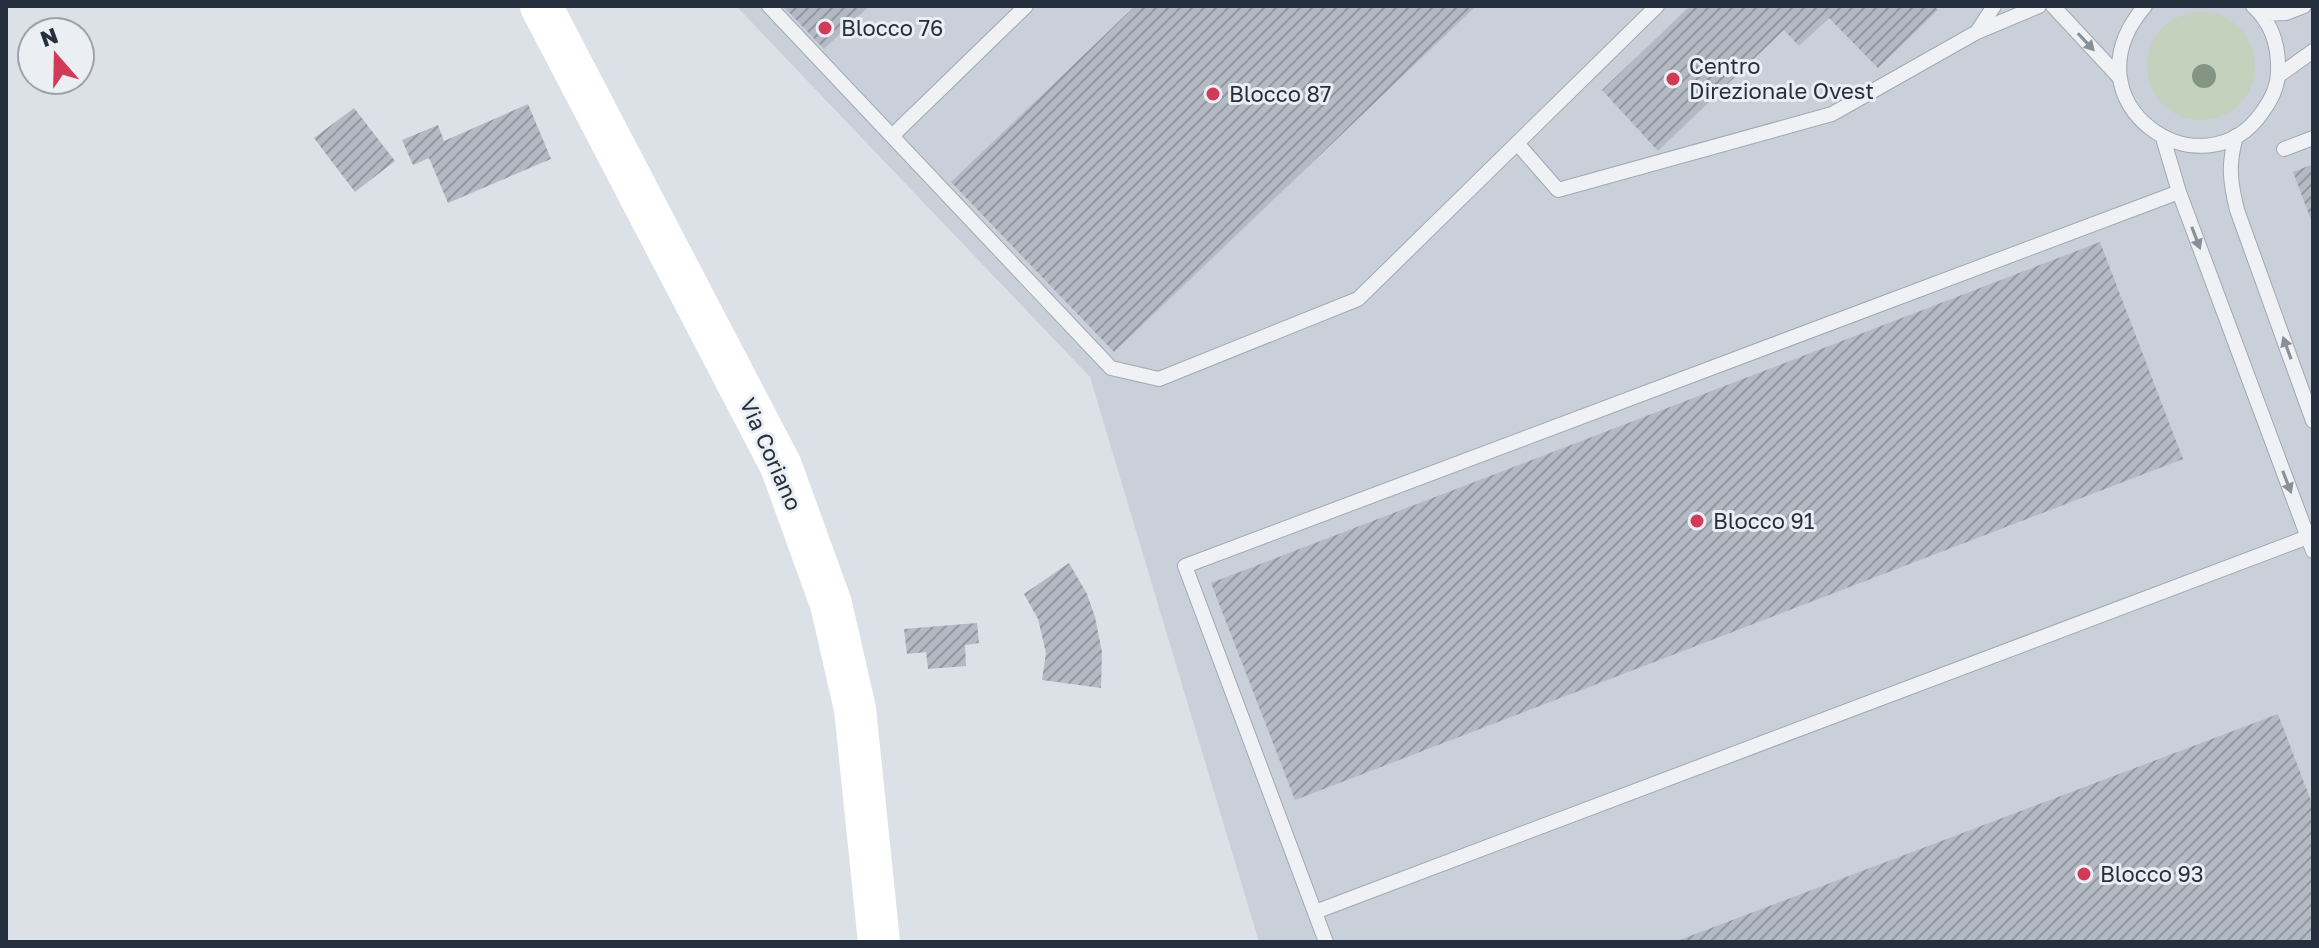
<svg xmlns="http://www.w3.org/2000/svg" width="2319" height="948" viewBox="0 0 2319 948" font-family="'Golos Text',sans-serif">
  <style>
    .built { fill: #cad0d9 }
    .green { fill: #c3d1bd }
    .building { fill: url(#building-hatch) }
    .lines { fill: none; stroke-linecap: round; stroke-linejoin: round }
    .service-casing { stroke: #a1a8b1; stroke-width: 16 }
    .service { stroke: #eff1f5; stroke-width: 14 }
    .secondary { stroke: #fff; stroke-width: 42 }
    .tree { fill: #839683 }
    .oneway { fill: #8a9099 }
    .poi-dot { fill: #d23b57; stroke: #ebeff4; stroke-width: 3 }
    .labels { text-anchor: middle; stroke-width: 6; stroke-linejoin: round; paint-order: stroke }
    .poi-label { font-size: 22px; fill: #252f3d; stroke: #ebeff4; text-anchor: start }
    .street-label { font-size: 22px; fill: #252f3d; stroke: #ebeff4 }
  </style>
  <defs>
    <pattern id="building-hatch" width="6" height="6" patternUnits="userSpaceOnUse" patternTransform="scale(2)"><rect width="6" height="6" fill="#b3bac4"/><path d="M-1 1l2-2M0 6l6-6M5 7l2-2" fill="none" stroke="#9198a0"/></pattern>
  </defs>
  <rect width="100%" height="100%" fill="#dce1e7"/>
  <path class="built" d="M 736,6 L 2313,6 L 2313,942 L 1259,942 L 1090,377 Z"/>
  <path class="green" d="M2147 66a54 54 0 1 1 108 0a54 54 0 1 1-108 0Z"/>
  <path class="building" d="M 783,6 L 869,6 L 824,49 Z
    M 1135,6 L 1476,6 L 1114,352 L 951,182 Z
    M 1690,6 L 1934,6 L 1938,10 L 1878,68 L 1829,18 L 1799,46 L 1784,30 L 1658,151 L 1602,90 Z
    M 528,104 L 551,159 L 448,203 L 429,158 L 413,165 L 402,140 L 438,125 L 444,141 Z
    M 354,108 L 395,161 L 355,192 L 314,138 Z
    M 2313,164 L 2313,225 L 2293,172 Z
    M 2100,242 L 2183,459 L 1295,800 L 1211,583 Z
    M 1069,563 L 1087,594 L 1095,617 L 1102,652 L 1101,688 L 1042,680 L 1046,653 L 1038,619 L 1024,594 Z
    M 977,623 L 979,643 L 965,645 L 966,666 L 928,669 L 926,652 L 907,654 L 904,629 Z
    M 2278,714 L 2313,806 L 2313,942 L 1674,942 Z"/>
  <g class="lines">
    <defs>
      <path id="service" d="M 769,6 L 1111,368 L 1159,379 L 1358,299 L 1657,6
        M 2053,6 L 2119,77
        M 2145,6 C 2061,104 2204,199 2263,111 C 2271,100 2278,86 2278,72 C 2279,47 2272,23 2253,6
        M 2262,14 L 2286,13 L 2304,6
        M 1977,32 L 1994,6
        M 2278,76 L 2313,51
        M 892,136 L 1026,6
        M 2236,136 C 2228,165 2230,181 2237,210 L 2313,421
        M 2163,138 L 2179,192 L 2313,551
        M 1517,143 L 1558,190 L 1832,114 L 1977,32 L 2039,6
        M 2284,149 L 2313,138
        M 1315,912 L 2313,535
        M 1326,942 L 1185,566 L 2179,192"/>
    </defs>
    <use href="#service" class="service-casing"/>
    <use href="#service" class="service"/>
    <path class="secondary" d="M 541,6 L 781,466 L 831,604 L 855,709 L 879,942"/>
  </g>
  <circle class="tree" cx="2204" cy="76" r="12"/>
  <defs><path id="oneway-solid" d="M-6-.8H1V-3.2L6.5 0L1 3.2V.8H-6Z" transform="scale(2)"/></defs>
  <g class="oneway">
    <use href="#oneway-solid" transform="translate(2086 42) rotate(47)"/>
    <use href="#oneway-solid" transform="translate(2196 238) rotate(69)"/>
    <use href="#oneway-solid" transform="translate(2287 348) rotate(-110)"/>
    <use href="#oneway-solid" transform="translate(2287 482) rotate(69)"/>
  </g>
  <g class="poi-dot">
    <circle cx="825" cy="28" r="8"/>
    <circle cx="1673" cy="79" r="8"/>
    <circle cx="1213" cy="94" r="8"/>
    <circle cx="1697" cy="521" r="8"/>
    <circle cx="2084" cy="874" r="8"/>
  </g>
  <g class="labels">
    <g class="poi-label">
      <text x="841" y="36">Blocco 76</text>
      <text x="1689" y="74">Centro<tspan x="1689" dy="25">Direzionale Ovest</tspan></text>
      <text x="1229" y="102">Blocco 87</text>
      <text x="1713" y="529">Blocco 91</text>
      <text x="2100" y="882">Blocco 93</text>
    </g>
    <g class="street-label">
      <text transform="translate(771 454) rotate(66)" y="8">Via Coriano</text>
    </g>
  </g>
  <rect width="2319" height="948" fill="none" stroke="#252f3d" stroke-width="16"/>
  <g transform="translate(56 56) rotate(340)"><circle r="38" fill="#ebeff4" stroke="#9ca2ab" stroke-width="2"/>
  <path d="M0-6L14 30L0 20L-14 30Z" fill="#d23b57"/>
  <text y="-12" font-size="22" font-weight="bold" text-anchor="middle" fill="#252f3d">N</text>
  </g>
</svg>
